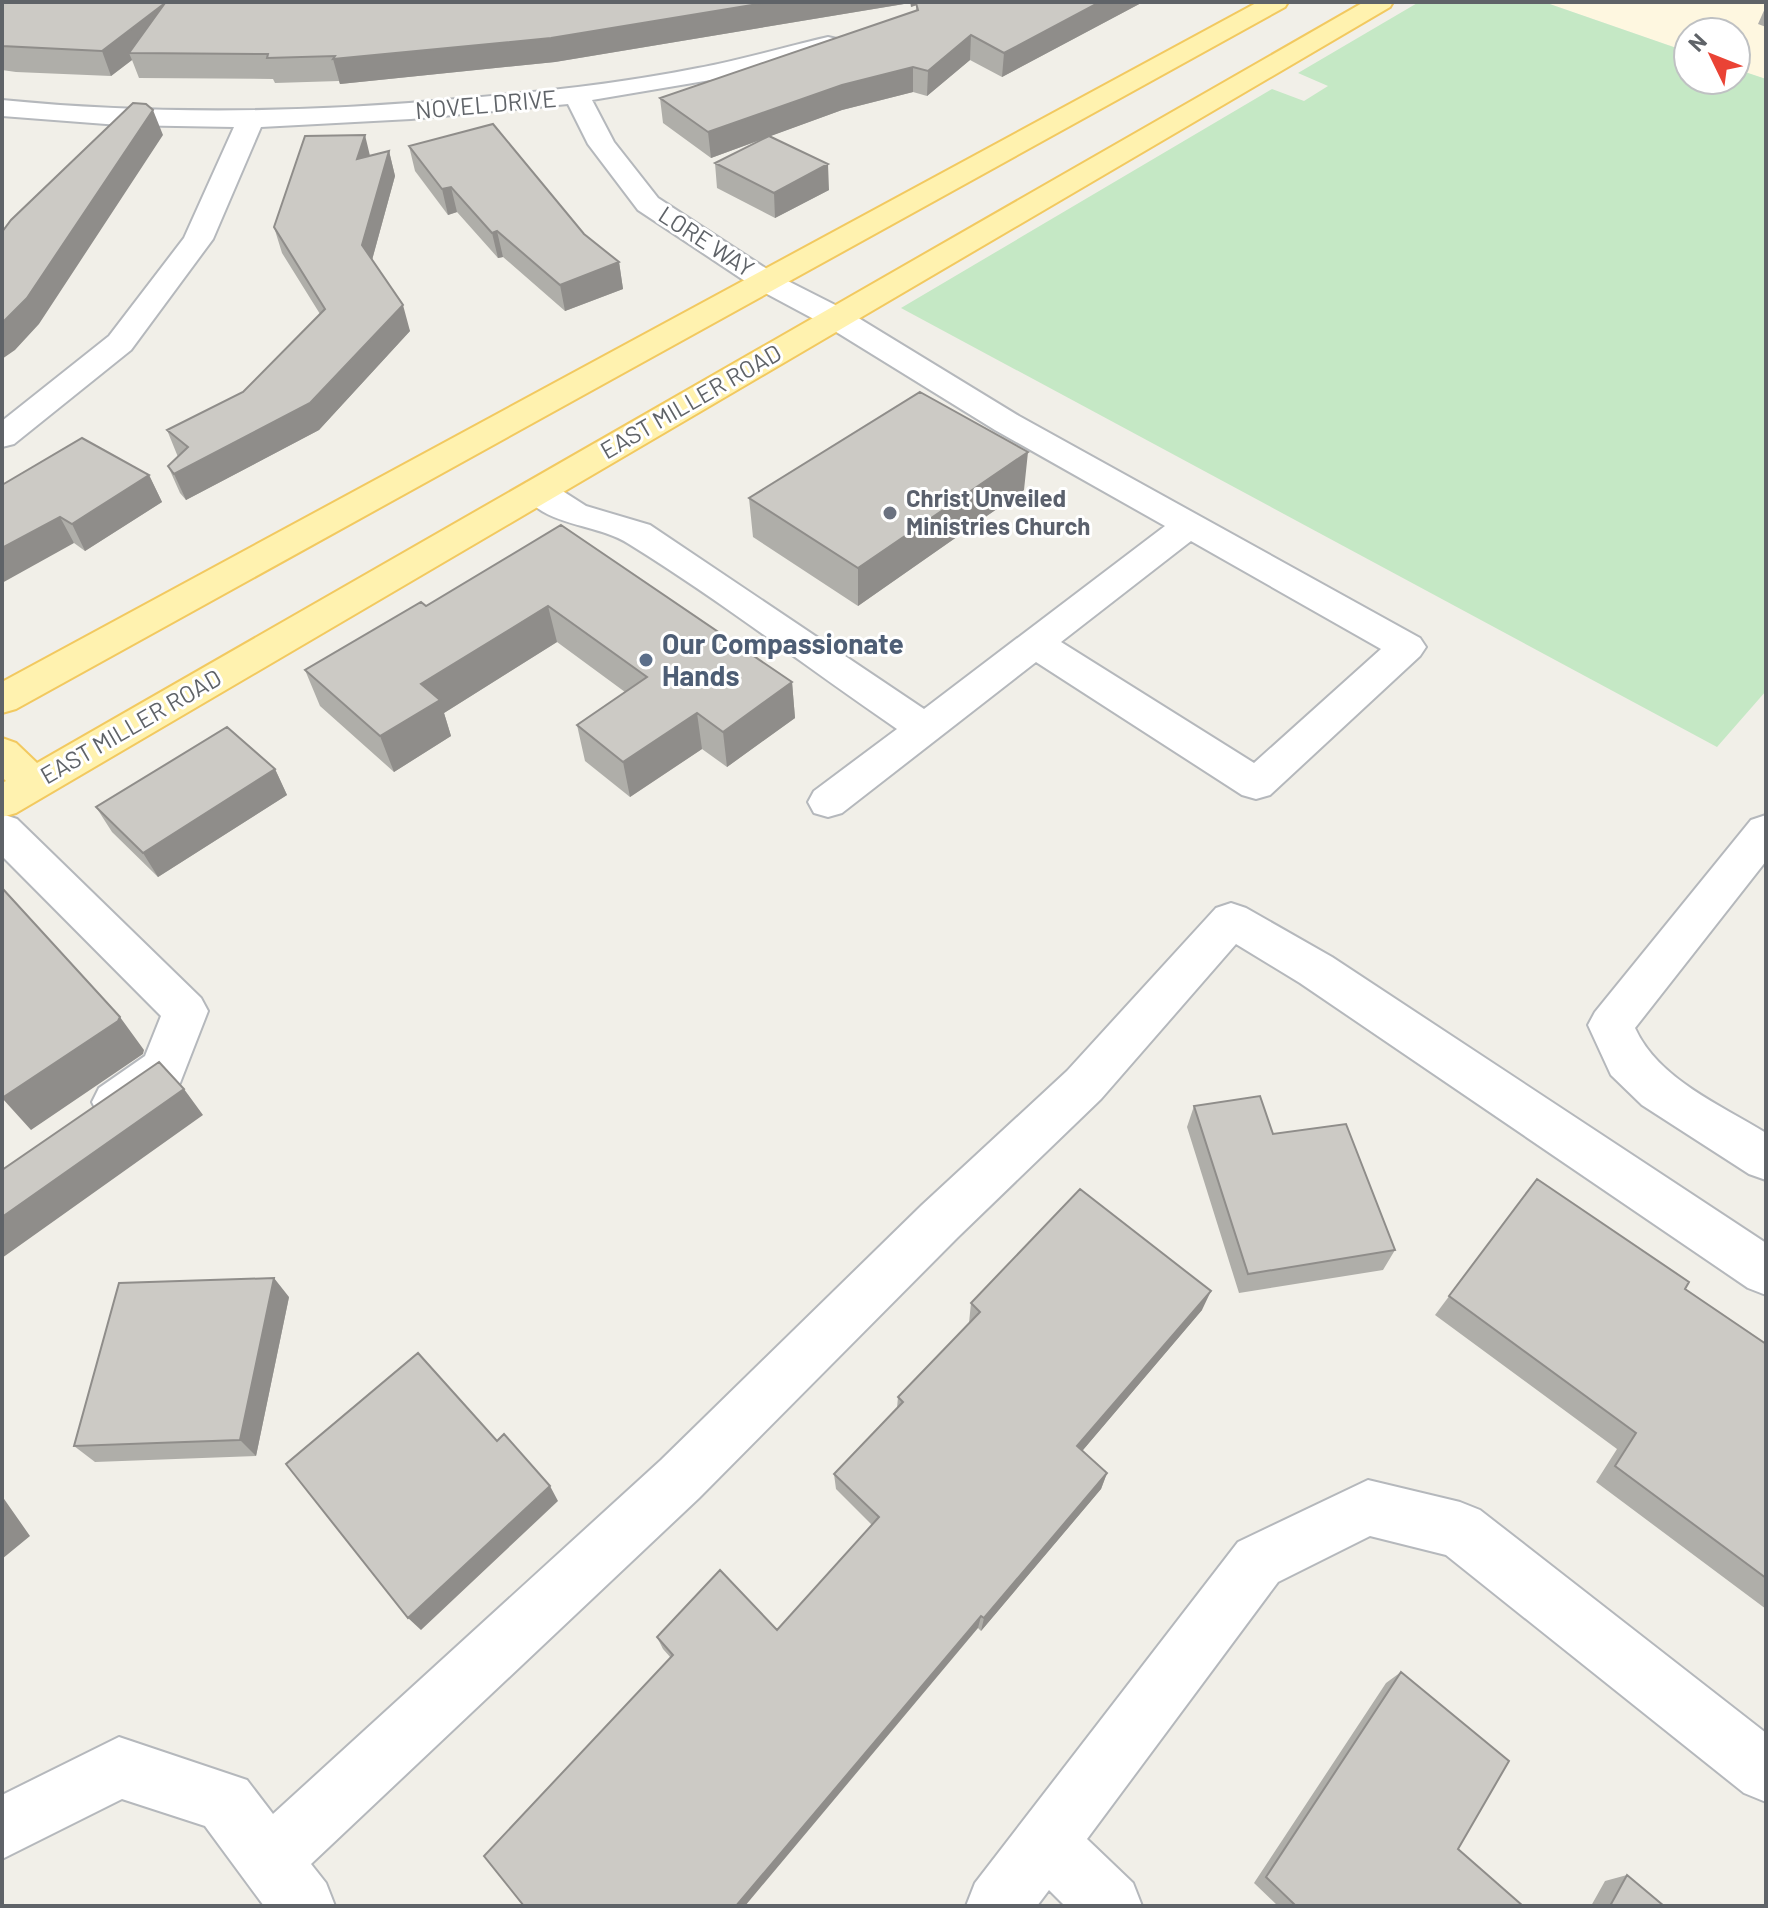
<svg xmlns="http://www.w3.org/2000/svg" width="1768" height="1908" viewBox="0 0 1768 1908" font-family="Barlow,sans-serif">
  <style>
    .commercial { fill: #fef7e0 }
    .green { fill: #c5e8c5 }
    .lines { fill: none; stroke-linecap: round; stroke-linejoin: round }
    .minor-casing { stroke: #b5b8bc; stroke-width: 4 }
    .major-casing { stroke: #f2c960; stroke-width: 4 }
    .minor { fill: #fff; fill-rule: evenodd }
    .major { fill: #fff2af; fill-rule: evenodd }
    .wall { fill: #afaea9 }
    .shaded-wall { fill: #8f8d8a }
    .building { fill: #cccac5; stroke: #8f8d8a; stroke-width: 2 }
    .worship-dot { fill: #6b7280; stroke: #fff; stroke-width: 3 }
    .service-dot { fill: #5c6f8a; stroke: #fff; stroke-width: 3 }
    .labels { text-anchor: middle; stroke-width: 6; stroke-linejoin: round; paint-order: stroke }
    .far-street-label { font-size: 24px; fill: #5f6368; stroke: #fff }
    .far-worship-label { font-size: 24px; font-weight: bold; fill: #5b616d; stroke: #fff; text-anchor: start }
    .service-label { font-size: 28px; font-weight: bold; fill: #4e5e75; stroke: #fff; text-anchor: start }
  </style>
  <rect width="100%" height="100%" fill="#f1efe8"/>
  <path class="commercial" d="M 1544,2 L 1766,2 L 1766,79 L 1736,69 L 1736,32 L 1688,32 L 1688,52 Z"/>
  <path class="green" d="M 1419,2 L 1544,2 L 1688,52 L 1688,80 L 1736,80 L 1736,69 L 1766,79 L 1766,691 L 1717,747 L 901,308 L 1272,89 L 1304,101 L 1328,86 L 1298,73 Z"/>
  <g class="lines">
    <defs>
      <path id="minor" d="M 828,37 L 837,39 L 840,44 L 837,49 L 740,75 L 592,100 L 614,142 L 658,198 L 776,275 L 847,311 L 1019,416 L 1420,638 L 1426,647 L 1420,656 L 1270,795 L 1256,799 L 1242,795 L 1036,662 L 842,813 L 828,817 L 814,813 L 808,802 L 814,791 L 897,729 C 808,668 721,601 629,544 C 595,522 545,528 521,491 L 526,483 L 538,480 L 550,483 L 586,506 L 650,525 L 924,709 L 1165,526 L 995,430 L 825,325 L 754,287 L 638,210 L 588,144 L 568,104 L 411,119 L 261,127 L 213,239 L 131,350 L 14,444 L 2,447 L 2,421 L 109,336 L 184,238 L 234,127 L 119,125 L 2,116 L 2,100 C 154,115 305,113 457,99 C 538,92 619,84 698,68 C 742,60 785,47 828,37 ZM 1191,541 L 1381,649 L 1254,763 L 1061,642 Z
        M 2,814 L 17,819 L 201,998 L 208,1011 L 180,1083 L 133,1116 L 116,1122 L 99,1116 L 92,1102 L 99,1088 L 145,1056 L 161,1016 L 2,856 Z
        M 1766,815 L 1766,861 L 1635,1028 C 1658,1079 1721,1105 1766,1133 L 1766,1180 L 1749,1174 L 1642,1105 L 1611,1075 L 1588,1025 L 1595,1012 L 1751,820 Z
        M 1231,903 L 1246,908 L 1332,957 L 1766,1243 L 1766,1295 L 1748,1288 L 1300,983 L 1236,944 L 1101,1099 L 958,1237 L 699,1498 L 311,1864 L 326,1883 L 335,1906 L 264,1906 L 205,1826 L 122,1799 L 2,1859 L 2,1795 L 119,1737 L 247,1780 L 273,1814 L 661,1460 L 922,1205 L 1067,1071 L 1216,908 Z
        M 1368,1480 L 1460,1502 L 1480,1510 L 1766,1733 L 1766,1802 L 1744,1793 L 1446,1555 L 1370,1536 L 1278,1582 L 1087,1839 L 1133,1883 L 1142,1906 L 1065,1906 L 1049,1890 L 1037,1906 L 966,1906 L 975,1883 L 1238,1542 Z"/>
      <path id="major" d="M 1258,2 L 1288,2 L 1285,7 L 16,709 L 2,713 L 2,682 Z
        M 1364,2 L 1393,2 L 1390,7 L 16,813 L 2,817 L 2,783 L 6,781 L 2,777 L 2,738 L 16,743 L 37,763 Z"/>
    </defs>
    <use href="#minor" class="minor-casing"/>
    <use href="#major" class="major-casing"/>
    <use href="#minor" class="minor"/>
    <use href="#major" class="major"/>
  </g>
  <path class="wall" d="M 2,2 L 1143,2 L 1002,77 L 970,60 L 927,96 L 913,92 L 842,110 L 770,136 L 829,190 L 775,218 L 717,188 L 715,163 L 763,139 L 711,158 L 663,123 L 660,98 L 916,11 L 916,5 L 911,7 L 910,3 L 555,62 L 340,84 L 339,81 L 275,83 L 273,79 L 139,78 L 132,60 L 111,76 L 16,72 L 2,70 Z
    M 1766,6 L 1766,27 L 1758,24 Z
    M 409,146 L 619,262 L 623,289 L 565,311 L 503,257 L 498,258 L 457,212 L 448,215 L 415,171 Z
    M 389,151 L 395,176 L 372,260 L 410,331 L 319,430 L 186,500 L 180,493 L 168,466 L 178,457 L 167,430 L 243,392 L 320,314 L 282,253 L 274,227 L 370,156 Z
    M 149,475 L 162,502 L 85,551 L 74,543 L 2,485 Z
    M 1024,490 L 858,606 L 753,537 L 749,498 Z
    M 561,525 L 792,682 L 795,718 L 727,767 L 702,749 L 630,797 L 585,761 L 577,725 L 625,692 L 557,642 L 444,713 L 451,736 L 394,772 L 320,706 L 305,670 L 426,606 Z
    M 275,769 L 287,795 L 158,877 L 112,832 L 96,807 Z
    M 1194,1106 L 1273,1134 L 1395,1250 L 1383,1270 L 1239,1293 L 1187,1127 Z
    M 1537,1179 L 1685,1289 L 1766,1344 L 1766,1609 L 1596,1482 L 1617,1449 L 1435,1315 Z
    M 289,1297 L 256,1456 L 95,1462 L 74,1446 Z
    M 971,1303 L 1202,1310 L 1082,1451 L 1107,1473 L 1101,1489 L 981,1631 L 978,1628 L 671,1658 L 663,1649 L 657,1637 L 777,1630 L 872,1525 L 836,1489 L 834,1474 L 897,1408 L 898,1397 L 969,1323 Z
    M 1401,1672 L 1458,1849 L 1523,1906 L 1278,1906 L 1254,1883 L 1386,1683 Z
    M 1627,1875 L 1664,1906 L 1591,1906 L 1605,1881 Z"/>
  <path class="shaded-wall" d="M 770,2 L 910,2 L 910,3 L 555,62 L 340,84 L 333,59 Z
    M 911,2 L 926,2 L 911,7 Z
    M 1100,2 L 1143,2 L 1002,77 L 1004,53 Z
    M 165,3 L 129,53 L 132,60 L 111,76 L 102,51 Z
    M 971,35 L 970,60 L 927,96 L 928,71 Z
    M 913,67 L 913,92 L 842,110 L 711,158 L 708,132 L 842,85 Z
    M 153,110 L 163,135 L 39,324 L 15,350 L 2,359 L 2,323 Z
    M 365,135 L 371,160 L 357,159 Z
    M 389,151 L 395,176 L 369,271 L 362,245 Z
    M 828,164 L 829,190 L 775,218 L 774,193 Z
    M 451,187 L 457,212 L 448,215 L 442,189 Z
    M 497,231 L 503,257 L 498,258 L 492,233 Z
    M 619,262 L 623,289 L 565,311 L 560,285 Z
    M 403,305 L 410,331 L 319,430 L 186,500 L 174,474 Z
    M 1028,452 L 1024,490 L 858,606 L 858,568 Z
    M 149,475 L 162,502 L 85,551 L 72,524 Z
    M 60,517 L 74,543 L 2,583 L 2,548 Z
    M 548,606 L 557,642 L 444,713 L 451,736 L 394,772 L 380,736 L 421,684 Z
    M 792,682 L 795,718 L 727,767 L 723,732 Z
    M 697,713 L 702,749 L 630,797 L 623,762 Z
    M 275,769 L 287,795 L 158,877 L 143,853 Z
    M 120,1017 L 144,1050 L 143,1054 L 31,1130 L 2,1098 Z
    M 184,1089 L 203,1115 L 2,1258 L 2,1217 Z
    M 274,1278 L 289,1297 L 256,1456 L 240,1440 Z
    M 1211,1291 L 1202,1310 L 1072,1463 L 1077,1446 Z
    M 1107,1473 L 1101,1489 L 981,1631 L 984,1618 Z
    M 550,1486 L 558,1501 L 421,1630 L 408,1618 Z
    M 2,1496 L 30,1536 L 2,1559 Z
    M 981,1616 L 978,1628 L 745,1906 L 736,1906 Z"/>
  <path class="building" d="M 2,2 L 770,2 L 551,38 L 333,59 L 335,56 L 267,58 L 268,54 L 129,53 L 165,3 L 102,51 L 2,46 Z
    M 920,2 L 1100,2 L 1004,53 L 971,35 L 928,71 L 913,67 L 842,85 L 708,132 L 660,98 L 918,10 L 916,3 Z
    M 133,103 L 146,104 L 153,110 L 27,298 L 2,323 L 2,232 L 11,220 Z
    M 493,124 L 584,234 L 619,262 L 560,285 L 497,231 L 492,233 L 451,187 L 442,189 L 409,146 Z
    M 365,135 L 357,159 L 389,151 L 362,245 L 403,305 L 310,403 L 174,474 L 168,466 L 188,447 L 167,430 L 243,392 L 325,309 L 274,227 L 305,136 Z
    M 769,136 L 828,164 L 774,193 L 715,163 Z
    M 920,392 L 1028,452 L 858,568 L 749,498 Z
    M 82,438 L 149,475 L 72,524 L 60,517 L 2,548 L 2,485 Z
    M 561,525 L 792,682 L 723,732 L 697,713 L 623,762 L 577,725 L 647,677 L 548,606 L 421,684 L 440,700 L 380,736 L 305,670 L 421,602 L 426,606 Z
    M 227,727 L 275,769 L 143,853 L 96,807 Z
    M 2,888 L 120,1017 L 118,1021 L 2,1098 Z
    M 159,1062 L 184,1089 L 2,1217 L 2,1170 Z
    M 1260,1096 L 1273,1134 L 1346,1124 L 1395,1250 L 1248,1274 L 1194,1106 Z
    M 1537,1179 L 1689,1282 L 1685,1289 L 1766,1344 L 1766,1578 L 1615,1466 L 1636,1433 L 1449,1296 Z
    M 1080,1189 L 1211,1291 L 1077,1446 L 1107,1473 L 984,1618 L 981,1616 L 736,1906 L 524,1906 L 484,1856 L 673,1655 L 657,1637 L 720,1570 L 777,1630 L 879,1517 L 834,1474 L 903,1402 L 898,1397 L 980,1312 L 971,1303 Z
    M 274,1278 L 240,1440 L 74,1446 L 119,1283 Z
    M 418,1353 L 497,1441 L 504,1434 L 550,1486 L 408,1618 L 286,1464 Z
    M 1401,1672 L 1509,1761 L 1458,1849 L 1523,1906 L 1296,1906 L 1266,1877 Z
    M 1627,1875 L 1664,1906 L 1610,1906 Z"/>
  <circle class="worship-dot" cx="890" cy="513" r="8"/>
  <circle class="service-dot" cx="646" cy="660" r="8"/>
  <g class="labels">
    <g class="far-street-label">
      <text transform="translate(486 105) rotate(-5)" y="8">NOVEL DRIVE</text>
      <text transform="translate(706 242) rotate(33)" y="8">LORE WAY</text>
      <text transform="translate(691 402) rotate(-30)" y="8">EAST MILLER ROAD</text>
      <text transform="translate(131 727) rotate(-30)" y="8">EAST MILLER ROAD</text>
    </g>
    <g class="far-worship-label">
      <text x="906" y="507">Christ Unveiled<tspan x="906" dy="28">Ministries Church</tspan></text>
    </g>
    <g class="service-label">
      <text x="662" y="654">Our Compassionate<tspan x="662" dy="32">Hands</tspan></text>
    </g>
  </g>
  <rect width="1768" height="1908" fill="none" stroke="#5f6368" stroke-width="8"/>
  <g transform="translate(1712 56) rotate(313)"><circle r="38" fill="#ffffff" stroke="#bfc1c3" stroke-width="2"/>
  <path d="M0-6L14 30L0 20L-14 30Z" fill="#ea4335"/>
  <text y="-12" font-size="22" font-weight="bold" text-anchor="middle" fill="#5f6368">N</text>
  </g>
</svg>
